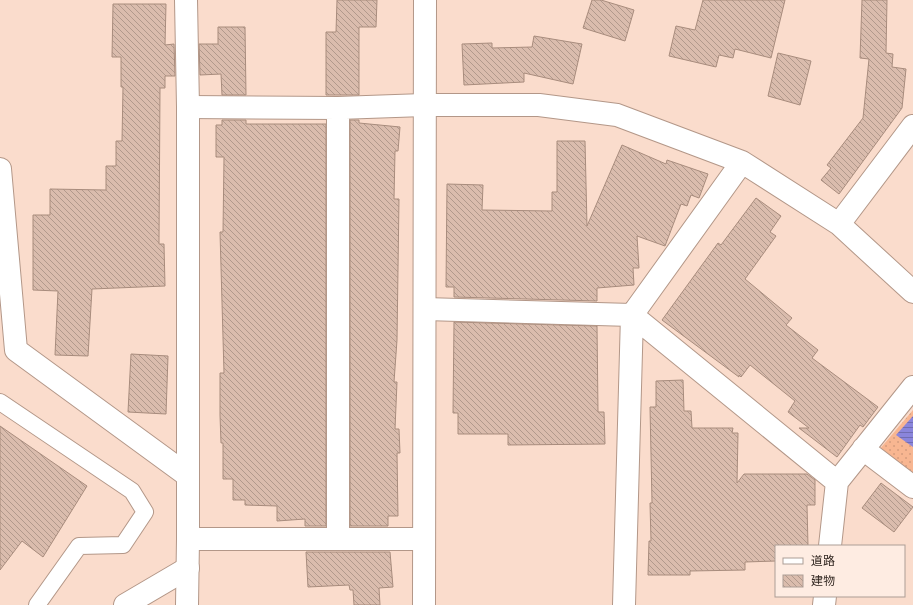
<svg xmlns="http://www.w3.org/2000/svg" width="913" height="605" viewBox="0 0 913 605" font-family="'Zilla Slab','Noto Sans JP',serif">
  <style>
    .park { fill: url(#park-dots) }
    .water { fill: url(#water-rules) }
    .building { fill: url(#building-back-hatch); stroke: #a88c7d }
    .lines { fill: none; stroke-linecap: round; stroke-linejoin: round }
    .lane-casing { stroke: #b39788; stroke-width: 18 }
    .street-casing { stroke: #b39788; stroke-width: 24 }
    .secondary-casing { stroke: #b39788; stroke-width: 24 }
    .lane { stroke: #fff; stroke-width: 16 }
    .street { stroke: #fff; stroke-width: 22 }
    .secondary { stroke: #fff; stroke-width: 22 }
  </style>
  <defs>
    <pattern id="park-dots" width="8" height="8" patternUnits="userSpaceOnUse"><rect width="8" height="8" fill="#f8b691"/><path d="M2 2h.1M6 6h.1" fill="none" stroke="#d59c7d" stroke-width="1.8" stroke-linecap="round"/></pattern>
    <pattern id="water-rules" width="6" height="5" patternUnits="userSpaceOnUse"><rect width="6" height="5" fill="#8a85dc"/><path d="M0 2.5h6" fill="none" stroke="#716db2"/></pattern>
    <pattern id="building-back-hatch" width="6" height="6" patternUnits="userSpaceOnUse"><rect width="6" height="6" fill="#dabcad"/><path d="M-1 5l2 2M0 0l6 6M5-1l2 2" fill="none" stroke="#b1998c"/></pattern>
  </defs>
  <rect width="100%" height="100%" fill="#fadccc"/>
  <path class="park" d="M 913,410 L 913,478 L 878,451 Z"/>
  <path class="water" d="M 913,416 L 913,447 L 896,435 Z"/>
  <path class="building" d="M 337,0 L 377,0 L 376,27 L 359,27 L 359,95 L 326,95 L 326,32 L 336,32 Z
    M 592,0 L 601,0 L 634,10 L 625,41 L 583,28 Z
    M 703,0 L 785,0 L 771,58 L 735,49 L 733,58 L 719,55 L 716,67 L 669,56 L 676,26 L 695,30 Z
    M 862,0 L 887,0 L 886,53 L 893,54 L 892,67 L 906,69 L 902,108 L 839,194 L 821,180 L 831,168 L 827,165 L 863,118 L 869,59 L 860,58 Z
    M 113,4 L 166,4 L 165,45 L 174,44 L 175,76 L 165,76 L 165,88 L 160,88 L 159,244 L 164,244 L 165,286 L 92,289 L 88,356 L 55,355 L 58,291 L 33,290 L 33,215 L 50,215 L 50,189 L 106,190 L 106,166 L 116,166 L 116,141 L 122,141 L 123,87 L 121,87 L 121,57 L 112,57 Z
    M 218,27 L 245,27 L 246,95 L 222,95 L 221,74 L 200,75 L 199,44 L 218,44 Z
    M 534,36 L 582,44 L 573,84 L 524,73 L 524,82 L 464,85 L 462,44 L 492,43 L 492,48 L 532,47 Z
    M 778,53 L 811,61 L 800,105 L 768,96 Z
    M 222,120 L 246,120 L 246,124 L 326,124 L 326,526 L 305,526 L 305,519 L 277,521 L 277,506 L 245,505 L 245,500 L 233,500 L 233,479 L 223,479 L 223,443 L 221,443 L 220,415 L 220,373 L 224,373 L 220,232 L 223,232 L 224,157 L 216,157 L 216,125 L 222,125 Z
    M 350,120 L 359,120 L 359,123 L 400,127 L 398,151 L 395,151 L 394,199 L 399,199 L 397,340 L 394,382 L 397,382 L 395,429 L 399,429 L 400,453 L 397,453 L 398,516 L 388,516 L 388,526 L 350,526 Z
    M 557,141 L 585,141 L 587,226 L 622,145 L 666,164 L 667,160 L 708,174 L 699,198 L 691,195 L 687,206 L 681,204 L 665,246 L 637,236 L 639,268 L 633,268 L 634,285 L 597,288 L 597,301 L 454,297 L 454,287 L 446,287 L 447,184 L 483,185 L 482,210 L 552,211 L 552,192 L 557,192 Z
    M 756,198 L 781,216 L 770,232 L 776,236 L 745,279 L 792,318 L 786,325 L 818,350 L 812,358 L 878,407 L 863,427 L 860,425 L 837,457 L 799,428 L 809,428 L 788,412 L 795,401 L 750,365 L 741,377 L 739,375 L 739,377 L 662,320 L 718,243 L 721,245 Z
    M 454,322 L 597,326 L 598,412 L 604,412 L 605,444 L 508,445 L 508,434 L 458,434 L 458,413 L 453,413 Z
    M 131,354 L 168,356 L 166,414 L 128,412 Z
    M 683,380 L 684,411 L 691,411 L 692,428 L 733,428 L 732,433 L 738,433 L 737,483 L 744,474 L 807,474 L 815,480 L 815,505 L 807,505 L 808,546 L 776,546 L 776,561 L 745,562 L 745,570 L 690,571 L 690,575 L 648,575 L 649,541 L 651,541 L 650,503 L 652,503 L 650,407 L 656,407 L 656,381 Z
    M 0,426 L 87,486 L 43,557 L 22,541 L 0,570 Z
    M 881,483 L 913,507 L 894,532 L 862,508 Z
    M 306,552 L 390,552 L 393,587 L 379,588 L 380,605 L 354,605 L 353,590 L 350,590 L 349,585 L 308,587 Z"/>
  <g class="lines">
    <defs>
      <path id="lane" d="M 0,402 L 132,491 L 145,512 L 123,545 L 79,546 L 37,605"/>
      <path id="street" d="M 188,107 L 338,108 L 424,105 L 539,105 L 617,115 L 742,162 L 839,224 L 913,292
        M 0,169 L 16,350 L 187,475
        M 839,224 L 913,126
        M 425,309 L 632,315 L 837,482
        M 863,449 L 913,487
        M 188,539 L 424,539
        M 338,539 L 338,108
        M 830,546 L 837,482 L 913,387
        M 125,605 L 188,568
        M 624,605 L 632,315 L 742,162
        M 824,605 L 825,596"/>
      <path id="secondary" d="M 186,0 L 188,107 L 188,539 L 187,605
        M 424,605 L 425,0"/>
    </defs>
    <use href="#lane" class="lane-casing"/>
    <use href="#street" class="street-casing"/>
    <use href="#secondary" class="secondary-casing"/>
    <use href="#lane" class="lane"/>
    <use href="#street" class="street"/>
    <use href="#secondary" class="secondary"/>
  </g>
  <rect x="775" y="545" width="130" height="52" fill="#feece2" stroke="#ac9d95"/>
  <rect x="783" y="558" width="20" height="6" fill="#ffffff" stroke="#ac9d95"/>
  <text x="811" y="565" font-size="12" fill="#322721">道路</text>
  <rect x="783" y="575" width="20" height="12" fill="url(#building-back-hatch)" stroke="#ac9d95"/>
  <text x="811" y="585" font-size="12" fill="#322721">建物</text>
</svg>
